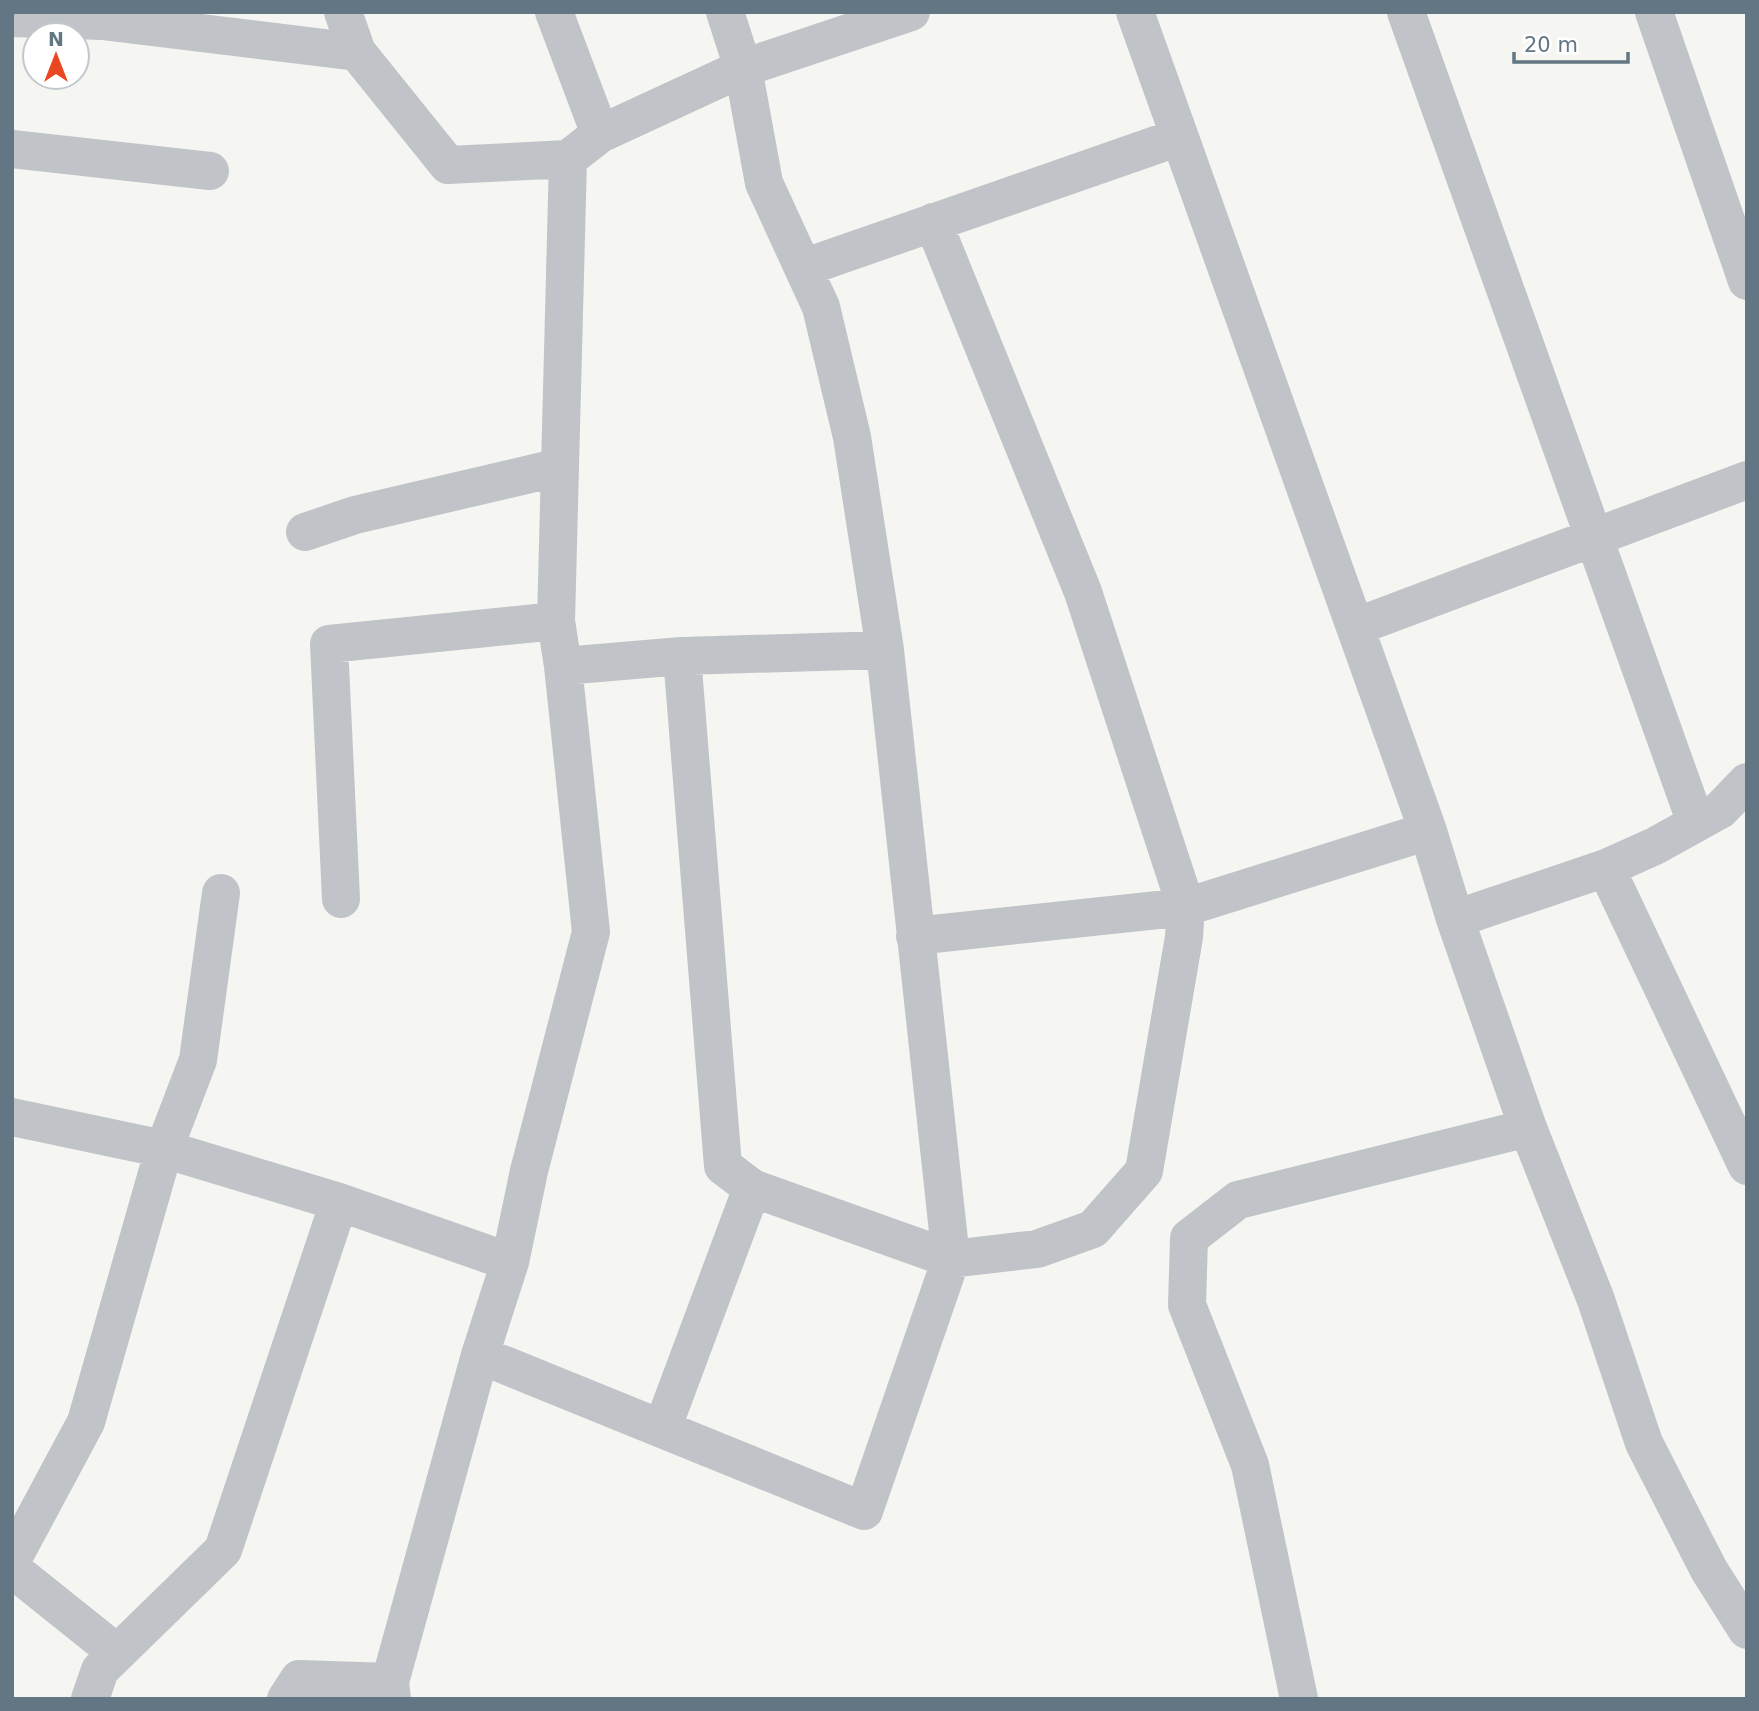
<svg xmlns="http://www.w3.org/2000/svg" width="1759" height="1711" viewBox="0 0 1759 1711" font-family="'DejaVu Sans',sans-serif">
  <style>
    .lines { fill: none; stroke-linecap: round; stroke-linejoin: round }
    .minor { stroke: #c0c4c8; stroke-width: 38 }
  </style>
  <rect width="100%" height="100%" fill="#f5f5f1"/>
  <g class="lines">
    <path class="minor" d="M 343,12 L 357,52 L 448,165 L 568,159 L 600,134 L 743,68 L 911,12
      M 554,12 L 600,134
      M 1135,12 L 1428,831 L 1455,919 L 1528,1128 L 1596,1300 L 1644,1443 L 1709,1570 L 1747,1630
      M 1406,12 L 1696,823
      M 1654,12 L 1747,281
      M 12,18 L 102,21 L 357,52
      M 12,149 L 210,171
      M 803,268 L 1179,137
      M 305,532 L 355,515 L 560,467
      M 1355,627 L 1747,480
      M 682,656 L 723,1166 L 752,1188
      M 563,666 L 682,656 L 885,650
      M 1606,868 L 1747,1166
      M 341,899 L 329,644 L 556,621
      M 1455,919 L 1606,868 L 1655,846 L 1720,810 L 1747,782
      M 915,936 L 1186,907 L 1083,592 L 933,222
      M 12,1117 L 164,1149 L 339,1202 L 510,1262
      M 480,1355 L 864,1511 L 951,1259 L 885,650 L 852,437 L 821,307 L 764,183 L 743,68 L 725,12
      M 662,1429 L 752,1188 L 951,1259 L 1037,1249 L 1093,1229 L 1144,1171 L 1184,937 L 1186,907 L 1428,831
      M 12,1560 L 86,1422 L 164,1149 L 198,1060 L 221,893
      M 12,1569 L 117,1653
      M 90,1699 L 100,1670 L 223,1550 L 339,1202
      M 286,1699 L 299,1679 L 390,1682
      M 392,1699 L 390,1682 L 480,1355 L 510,1262 L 529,1171 L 591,932 L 563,666 L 556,621 L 568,159
      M 1299,1699 L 1250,1465 L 1187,1305 L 1189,1238 L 1238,1200 L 1528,1128"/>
  </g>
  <rect width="1759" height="1711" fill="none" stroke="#637684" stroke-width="28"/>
  <g transform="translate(56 56)"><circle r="33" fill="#ffffff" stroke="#c1c8ce" stroke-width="2"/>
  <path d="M0-5L12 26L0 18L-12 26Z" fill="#e8471f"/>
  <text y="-10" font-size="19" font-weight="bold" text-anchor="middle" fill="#637684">N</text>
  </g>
  <path d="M1514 52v10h114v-10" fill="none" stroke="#637684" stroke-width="3.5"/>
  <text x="1524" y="52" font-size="21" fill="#637684" stroke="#ffffff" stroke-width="5" paint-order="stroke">20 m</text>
</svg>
